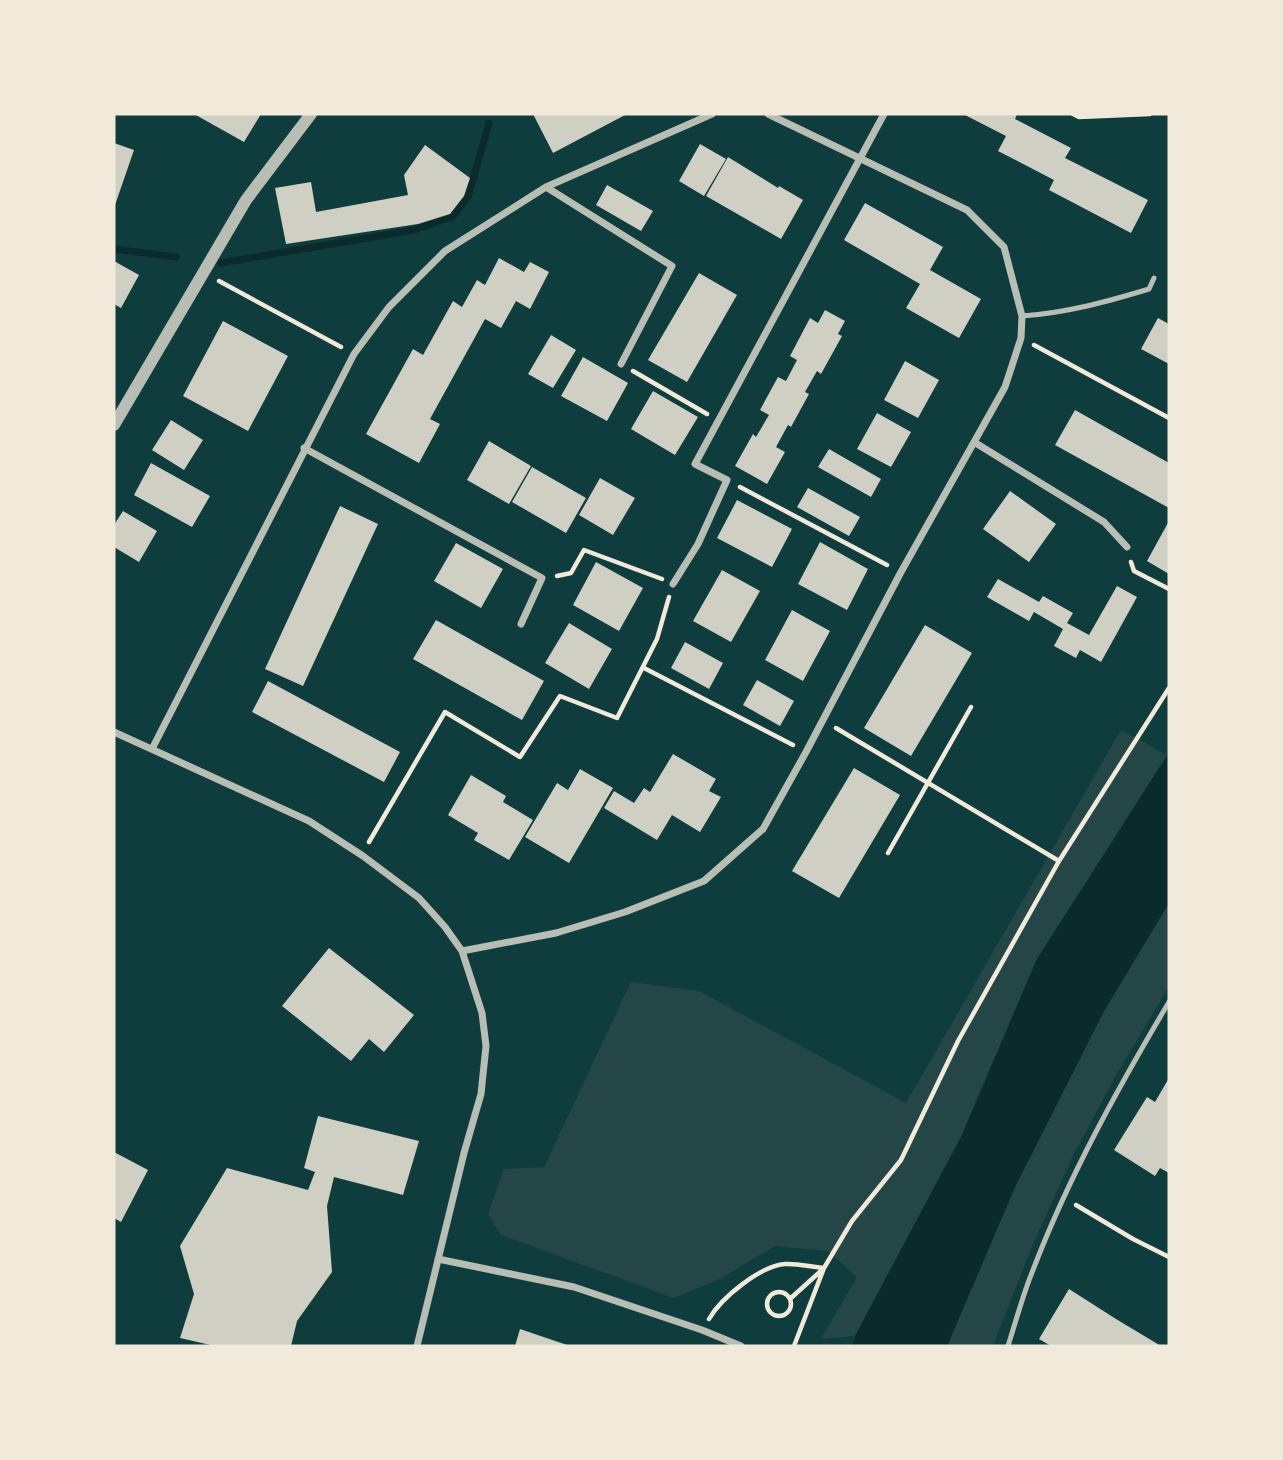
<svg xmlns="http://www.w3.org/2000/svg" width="1283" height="1460" viewBox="0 0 1283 1460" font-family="'Source Sans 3',sans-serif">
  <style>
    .green { fill: #244646 }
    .water { fill: #0a2a2b }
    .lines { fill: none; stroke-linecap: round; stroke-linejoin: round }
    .stream { stroke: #0a2a2b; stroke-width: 7 }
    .building { fill: #cfcfc3 }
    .path { stroke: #f1e9da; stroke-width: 4.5 }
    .service { stroke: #b8beb3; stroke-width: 5 }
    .minor { stroke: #b8beb3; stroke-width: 7 }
    .tertiary { stroke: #b8beb3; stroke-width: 12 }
  </style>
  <rect width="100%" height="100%" fill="#0f3d3e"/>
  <path class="green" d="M 1121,730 L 1167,755 L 1037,959 L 961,1137 L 855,1336 L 821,1339 L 857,1277 L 828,1251 L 775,1246 L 720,1279 L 674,1298 L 501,1235 L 488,1214 L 504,1169 L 544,1167 L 631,982 L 699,991 L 906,1103 Z
    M 1169,903 L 1169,987 L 1115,1077 L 1072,1158 L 1031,1249 L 993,1346 L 947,1346 L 1015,1187 L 1104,1011 Z"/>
  <path class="water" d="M 1169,753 L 1169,903 L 1104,1011 L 1015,1187 L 947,1346 L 853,1346 L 855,1336 L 961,1137 L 1037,959 Z"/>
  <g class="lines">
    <path class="stream" d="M 114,249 L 176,257
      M 221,263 L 414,230 L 452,217 L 468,197 L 489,123"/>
  </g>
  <path class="building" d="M 194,114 L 261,114 L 244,142 Z
    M 533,114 L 627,114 L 553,153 Z
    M 963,114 L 1017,114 L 1015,119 L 1071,148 L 1065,158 L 1148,200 L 1131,233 L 1049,190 L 1054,180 L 998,151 L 1006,136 Z
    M 114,143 L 134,150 L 114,208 Z
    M 700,144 L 726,159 L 704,196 L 679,181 Z
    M 425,145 L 470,178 L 464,196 L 450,214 L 418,224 L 286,244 L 275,188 L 311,182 L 316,212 L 408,195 L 404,175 Z
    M 728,157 L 778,188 L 779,186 L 803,200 L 781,239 L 706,196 Z
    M 607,185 L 653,211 L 641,231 L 596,205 Z
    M 865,203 L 943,247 L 930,270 L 981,299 L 959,338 L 906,308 L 920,284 L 844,240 Z
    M 499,258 L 524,272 L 530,262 L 549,272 L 530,309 L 516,301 L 501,328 L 485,319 L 430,419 L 440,424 L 419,463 L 366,434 L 413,349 L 423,355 L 453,301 L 462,307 L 477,280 L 485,285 Z
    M 114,261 L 139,275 L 121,308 L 114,304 Z
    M 699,273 L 737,295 L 687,382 L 648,360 Z
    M 825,310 L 845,321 L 838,334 L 842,336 L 821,374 L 817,371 L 805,392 L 809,394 L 791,427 L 788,425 L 776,447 L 785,452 L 767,484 L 735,466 L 753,434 L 756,437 L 769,415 L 760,410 L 778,377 L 786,381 L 797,360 L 790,356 L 810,318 L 818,323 Z
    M 1158,318 L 1169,324 L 1169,364 L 1141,349 Z
    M 223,321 L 288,356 L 248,431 L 183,396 Z
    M 551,335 L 576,350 L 553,388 L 528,374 Z
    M 583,357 L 628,383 L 607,421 L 561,396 Z
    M 905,361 L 939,380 L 918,418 L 884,400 Z
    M 653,391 L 698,417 L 675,455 L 631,429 Z
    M 1075,410 L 1169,463 L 1169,508 L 1055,445 Z
    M 877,413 L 911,432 L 891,467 L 857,449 Z
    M 171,420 L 203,440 L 184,470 L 152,450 Z
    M 489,441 L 531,466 L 509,504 L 467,480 Z
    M 829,449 L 881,479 L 871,497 L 818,467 Z
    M 151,463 L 210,496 L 192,527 L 134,495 Z
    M 532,467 L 586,498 L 566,533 L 512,502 Z
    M 600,478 L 635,498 L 613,535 L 579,515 Z
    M 808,488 L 860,517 L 849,536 L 797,507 Z
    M 1010,491 L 1056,524 L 1029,562 L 983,529 Z
    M 737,500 L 792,529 L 772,567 L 717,538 Z
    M 340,506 L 378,524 L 303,686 L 265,669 Z
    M 123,511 L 157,531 L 139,562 L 114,547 L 114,525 Z
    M 1169,521 L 1169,574 L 1147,561 Z
    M 820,542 L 868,569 L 847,610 L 798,584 Z
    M 456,543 L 503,569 L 481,608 L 434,581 Z
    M 596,562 L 643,588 L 619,631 L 573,605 Z
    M 722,570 L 760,591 L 731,642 L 693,621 Z
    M 998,579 L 1039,602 L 1043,596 L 1073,613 L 1067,623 L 1089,635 L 1117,586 L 1137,597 L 1101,662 L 1080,650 L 1076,658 L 1054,646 L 1063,629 L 1034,612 L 1029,621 L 987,597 Z
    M 792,610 L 830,631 L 803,681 L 765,660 Z
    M 436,620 L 544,681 L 522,720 L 413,659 Z
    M 569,623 L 612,649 L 589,689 L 545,663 Z
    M 925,625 L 972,653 L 911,756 L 864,728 Z
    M 685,642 L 723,663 L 709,689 L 671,668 Z
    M 757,680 L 794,701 L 780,726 L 743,705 Z
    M 268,681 L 400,752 L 384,782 L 252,712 Z
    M 673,754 L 716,779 L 709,791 L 721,797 L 700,832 L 672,815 L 657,840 L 604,808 L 614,791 L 634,803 L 644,788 L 650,792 Z
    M 854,768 L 900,795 L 839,898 L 792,871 Z
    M 580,769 L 613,788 L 569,863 L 525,837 L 557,783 L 568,790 Z
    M 471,775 L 506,796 L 503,802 L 533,820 L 509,860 L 474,840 L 478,833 L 448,815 Z
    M 329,948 L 414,1015 L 384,1052 L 369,1039 L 351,1061 L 282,1006 Z
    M 1169,1078 L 1169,1173 L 1160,1168 L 1155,1176 L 1114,1150 L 1147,1097 L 1155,1102 Z
    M 318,1116 L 419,1141 L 403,1195 L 334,1177 L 327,1206 L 332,1272 L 297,1321 L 291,1346 L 215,1346 L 180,1338 L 194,1294 L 180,1246 L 227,1168 L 308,1190 L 315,1172 L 304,1168 Z
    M 114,1152 L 148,1170 L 121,1222 L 114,1218 Z
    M 1069,1289 L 1116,1319 L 1161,1346 L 1051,1346 L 1039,1339 Z
    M 520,1329 L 570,1346 L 515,1346 Z"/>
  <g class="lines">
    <path class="path" d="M 1073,114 L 1079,117 L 1150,114
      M 219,281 L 341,347
      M 1034,345 L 1169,418
      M 633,371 L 707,414
      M 740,487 L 887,565
      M 1131,562 L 1134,571 L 1169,589
      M 557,576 L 571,573 L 584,550 L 662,579
      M 644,668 L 793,745
      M 836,728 L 1059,861
      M 369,842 L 445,712 L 520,757 L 560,696 L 617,718 L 657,639 L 669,597
      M 888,853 L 971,707
      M 1076,1205 L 1133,1239 L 1169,1257
      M767 1304a12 12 0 1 1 24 0a12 12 0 1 1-24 0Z
      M 791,1298 L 823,1269
      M 709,1319 C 721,1298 760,1266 785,1264 C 797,1263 811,1267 824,1268
      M 794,1346 L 824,1268 L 852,1221 L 901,1160 L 958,1041 L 1059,861 L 1169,688"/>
    <path class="service" d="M 1022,316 C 1066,313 1106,302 1149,289 L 1154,278
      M 1008,1346 C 1016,1321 1023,1294 1033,1270 C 1069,1176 1118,1088 1169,1002"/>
    <path class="minor" d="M 546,187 L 672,266 L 621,364
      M 974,442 L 1104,522 L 1127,547
      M 304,448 L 542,578 L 521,624
      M 673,584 L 698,544 L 727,480 L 695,464 L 884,114
      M 114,732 L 309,821 L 363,856 L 419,898 L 445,927 L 462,951 L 482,1013 L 486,1046 L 481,1094 L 464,1153 L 417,1346
      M 152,749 L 354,354 L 389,307 L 445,251 L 546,187 L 712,114
      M 462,951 L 556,933 L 625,912 L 704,881 L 763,829 L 806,752 L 901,572 L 1005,387 L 1021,338 L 1022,316 L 1004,247 L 967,210 L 768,114
      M 438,1259 L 574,1287 L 702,1330 L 741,1346"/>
    <path class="tertiary" d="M 114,425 L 246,200 L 311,114"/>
  </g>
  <rect width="1283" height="1460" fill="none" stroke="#f1e9da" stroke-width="231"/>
</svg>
